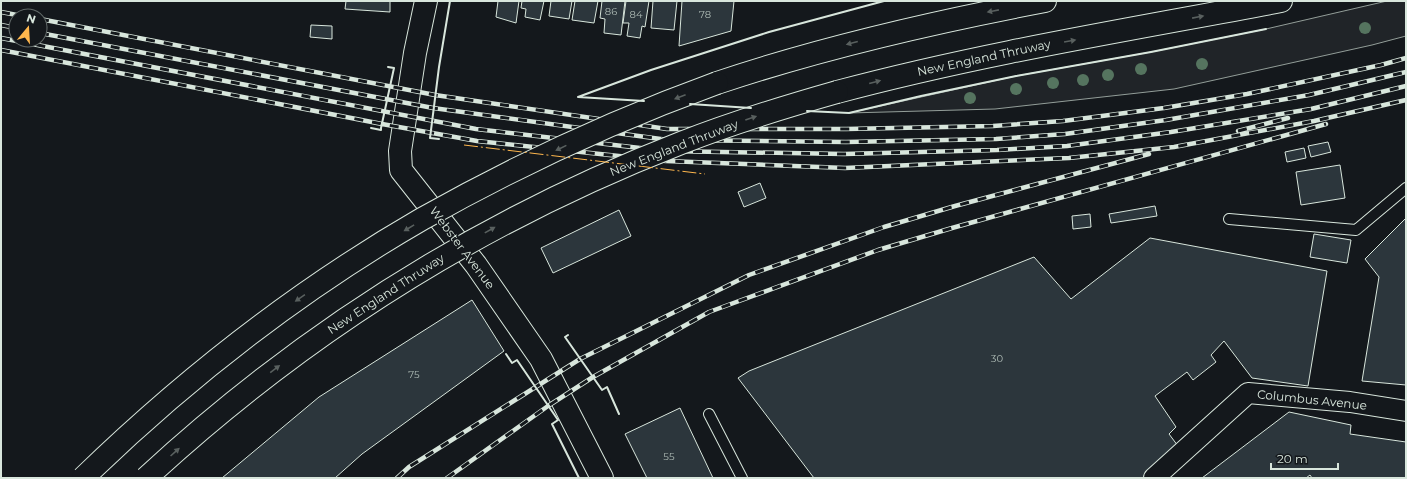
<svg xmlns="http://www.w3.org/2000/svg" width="1407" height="479" viewBox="0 0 1407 479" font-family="Montserrat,sans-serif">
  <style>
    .green { fill: #202428; stroke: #939e99 }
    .building { fill: #2c363c; stroke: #d8e6dc }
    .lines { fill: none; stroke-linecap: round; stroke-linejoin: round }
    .lane-casing { stroke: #d8e6dc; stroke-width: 12 }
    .street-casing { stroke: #d8e6dc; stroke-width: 22 }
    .secondary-casing { stroke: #d8e6dc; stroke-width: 24 }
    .highway-casing { stroke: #d8e6dc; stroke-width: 24 }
    .lane { stroke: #14181c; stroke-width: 10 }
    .street { stroke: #14181c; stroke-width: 20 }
    .secondary { stroke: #14181c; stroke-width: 22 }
    .highway { stroke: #14181c; stroke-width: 22 }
    .rail-casing { stroke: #d8e6dc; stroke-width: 4.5 }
    .rail { stroke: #14181c; stroke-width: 3; stroke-dasharray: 9; stroke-linecap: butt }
    .highway-bridge-casing { stroke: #d8e6dc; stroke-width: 24; stroke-linecap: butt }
    .highway-bridge { stroke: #14181c; stroke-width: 22 }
    .wall { stroke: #d8e6dc; stroke-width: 2 }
    .power { stroke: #ffb74d; stroke-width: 1; stroke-dasharray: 14 3 2 3; stroke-linecap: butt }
    .tree { fill: #55745f }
    .oneway { fill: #59605f }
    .labels { text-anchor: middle; stroke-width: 3; stroke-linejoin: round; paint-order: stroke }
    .number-label { font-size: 10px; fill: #adbab4 }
    .street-label { font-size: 12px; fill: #d8e6dc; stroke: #14181c }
  </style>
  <rect width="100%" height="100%" fill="#14181c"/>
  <path class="green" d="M 1387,1 L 1406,1 L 1406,36 L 1372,45 L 1174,89 L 995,109 L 849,113 L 1016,76 L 1151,52 L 1266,29 Z"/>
  <path class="building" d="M 346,1 L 390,1 L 390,12 L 345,9 Z
    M 498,1 L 519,1 L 516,23 L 496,17 Z
    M 522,1 L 544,1 L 540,20 L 525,17 L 526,9 L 521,8 Z
    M 551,1 L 572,1 L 569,19 L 549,16 Z
    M 575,1 L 598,1 L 594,23 L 572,20 Z
    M 602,1 L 625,1 L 621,35 L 604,33 L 605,19 L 600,18 Z
    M 626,1 L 649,1 L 645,27 L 642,26 L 640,38 L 627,36 L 629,23 L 623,23 Z
    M 653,1 L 677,1 L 674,30 L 651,28 Z
    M 682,1 L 734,1 L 731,31 L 679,46 Z
    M 311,25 L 332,26 L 332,39 L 310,37 Z
    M 1328,142 L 1331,152 L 1311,157 L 1308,146 Z
    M 1304,148 L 1306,158 L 1287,162 L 1285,152 Z
    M 1340,165 L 1345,198 L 1301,205 L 1296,172 Z
    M 760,183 L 766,198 L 744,207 L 738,192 Z
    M 1155,206 L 1157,216 L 1111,223 L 1109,214 Z
    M 619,210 L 631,236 L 553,273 L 541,248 Z
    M 1090,214 L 1091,227 L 1073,229 L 1072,216 Z
    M 1406,218 L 1406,385 L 1362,381 L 1379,277 L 1365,259 Z
    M 1314,234 L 1351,240 L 1347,263 L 1310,257 Z
    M 1150,238 L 1327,271 L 1308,386 L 1252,378 L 1224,341 L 1211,355 L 1216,362 L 1193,380 L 1187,372 L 1155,396 L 1176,427 L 1169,434 L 1181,450 L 1144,478 L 814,478 L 738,378 L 749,371 L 1034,257 L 1071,299 Z
    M 472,300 L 504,351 L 362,454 L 335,478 L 222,478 L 319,397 Z
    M 680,408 L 713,478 L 647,478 L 625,434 Z
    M 1289,412 L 1351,425 L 1350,434 L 1406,442 L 1406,478 L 1312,478 L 1310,475 L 1306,478 L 1202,478 Z"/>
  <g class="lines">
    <defs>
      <path id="lane" d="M 1229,219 L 1356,230 L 1406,188
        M 709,414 L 742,478"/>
      <path id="street" d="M 1154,478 L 1248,393 L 1350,402 L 1406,411"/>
      <path id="secondary" d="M 426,1 L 415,53 L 400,151 L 401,170 L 476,265 L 541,359 L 602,478"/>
      <path id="highway" d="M 717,83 C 824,47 934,22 1045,1
        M 837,92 C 983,53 1133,29 1281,1"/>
    </defs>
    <use href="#lane" class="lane-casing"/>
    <use href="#street" class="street-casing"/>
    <use href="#secondary" class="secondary-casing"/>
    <use href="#highway" class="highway-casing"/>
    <use href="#lane" class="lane"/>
    <use href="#street" class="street"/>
    <use href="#secondary" class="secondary"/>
    <use href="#highway" class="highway"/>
    <defs>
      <path id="rail" d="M 1,12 L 22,16
        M 40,19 L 435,95 L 667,129 L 846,129 L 993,126 L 1063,121 L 1164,108 L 1247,94 L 1381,65 L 1406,58
        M 1,25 L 16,28
        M 40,33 L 433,108 L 668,140 L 846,142 L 996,139 L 1065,134 L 1166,120 L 1309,95 L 1406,72
        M 1,38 L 476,129 L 666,151 L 844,154 L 997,150 L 1067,146 L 1171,132 L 1311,109 L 1406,86
        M 1,50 L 382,124 L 477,141 L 666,161 L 845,168 L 1069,158 L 1174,147 L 1314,121 L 1406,100
        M 1238,131 L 1288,118
        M 397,478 L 409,467 L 580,359 L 749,275 L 884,227 L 955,206 L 1149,154
        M 447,478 L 548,406 L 593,377 L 709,312 L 878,250 L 952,228 L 1326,124"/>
    </defs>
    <use href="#rail" class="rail-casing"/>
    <use href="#rail" class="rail"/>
    <defs>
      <path id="highway-bridge" d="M 83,478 C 185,379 299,290 422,219 C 516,166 615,120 717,83
        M 146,478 C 304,332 480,221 681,143 C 732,123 784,107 837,92"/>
    </defs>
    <use href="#highway-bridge" class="highway-bridge-casing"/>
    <use href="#highway-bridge" class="highway-bridge"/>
    <path class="wall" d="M 644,101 L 578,97 L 651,70 L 769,32 L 884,1
      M 690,104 L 751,108
      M 807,111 L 849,113 L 921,96 L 1016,76 L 1151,52 L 1266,29
      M 371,128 L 381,130 L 381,128 L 394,68 L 388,67
      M 439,139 L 430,138 L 439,67 L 450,1
      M 568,335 L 565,337 L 602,390 L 607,387 L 619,414
      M 506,354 L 512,363 L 517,360 L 558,420 L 552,424 L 579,478"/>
    <path class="power" d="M 464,145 L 705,174"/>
  </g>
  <g class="tree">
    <circle cx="1365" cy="28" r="6"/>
    <circle cx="1202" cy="64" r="6"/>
    <circle cx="1141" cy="69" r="6"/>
    <circle cx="1108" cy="75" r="6"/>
    <circle cx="1083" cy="80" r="6"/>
    <circle cx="1053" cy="83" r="6"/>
    <circle cx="1016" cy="89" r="6"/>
    <circle cx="970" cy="98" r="6"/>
  </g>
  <defs><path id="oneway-solid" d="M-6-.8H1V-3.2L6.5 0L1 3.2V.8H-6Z"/></defs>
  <g class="oneway">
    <use href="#oneway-solid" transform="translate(993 11) rotate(169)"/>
    <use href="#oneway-solid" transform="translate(1198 17) rotate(-11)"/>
    <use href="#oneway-solid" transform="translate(1070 41) rotate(-10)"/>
    <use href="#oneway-solid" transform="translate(852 43) rotate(165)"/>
    <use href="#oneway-solid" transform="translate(875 82) rotate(-15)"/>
    <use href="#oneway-solid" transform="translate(680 97) rotate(159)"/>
    <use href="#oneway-solid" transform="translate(751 118) rotate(-19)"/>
    <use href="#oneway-solid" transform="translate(561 148) rotate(154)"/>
    <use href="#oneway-solid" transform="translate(409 228) rotate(149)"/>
    <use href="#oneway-solid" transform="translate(490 230) rotate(-29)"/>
    <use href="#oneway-solid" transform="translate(300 298) rotate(145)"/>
    <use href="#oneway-solid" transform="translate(275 369) rotate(-37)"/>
    <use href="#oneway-solid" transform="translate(175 452) rotate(-42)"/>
  </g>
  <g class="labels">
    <g class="number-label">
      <text x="611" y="15">86</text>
      <text x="636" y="18">84</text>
      <text x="705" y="18">78</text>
      <text x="997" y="362">30</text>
      <text x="414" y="378">75</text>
      <text x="669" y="460">55</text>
    </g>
    <g class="street-label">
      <text transform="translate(984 58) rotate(-12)" y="4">New England Thruway</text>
      <text transform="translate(674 148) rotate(-21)" y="4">New England Thruway</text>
      <text transform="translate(462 248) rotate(53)" y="4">Webster Avenue</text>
      <text transform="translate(386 294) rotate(-33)" y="4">New England Thruway</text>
      <text transform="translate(1312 400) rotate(6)" y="4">Columbus Avenue</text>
    </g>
  </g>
  <rect width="1407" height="479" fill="none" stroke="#d8e6dc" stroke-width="4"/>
  <g transform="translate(28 28) rotate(18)"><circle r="19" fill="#14181c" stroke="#626a69"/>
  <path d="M0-3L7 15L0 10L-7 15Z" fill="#ffb74d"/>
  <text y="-6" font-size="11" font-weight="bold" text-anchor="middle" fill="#d8e6dc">N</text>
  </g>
  <path d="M1271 463v6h67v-6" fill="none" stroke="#d8e6dc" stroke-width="2"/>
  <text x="1277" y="463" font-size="12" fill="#d8e6dc" stroke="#14181c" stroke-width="3" paint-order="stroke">20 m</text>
</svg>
